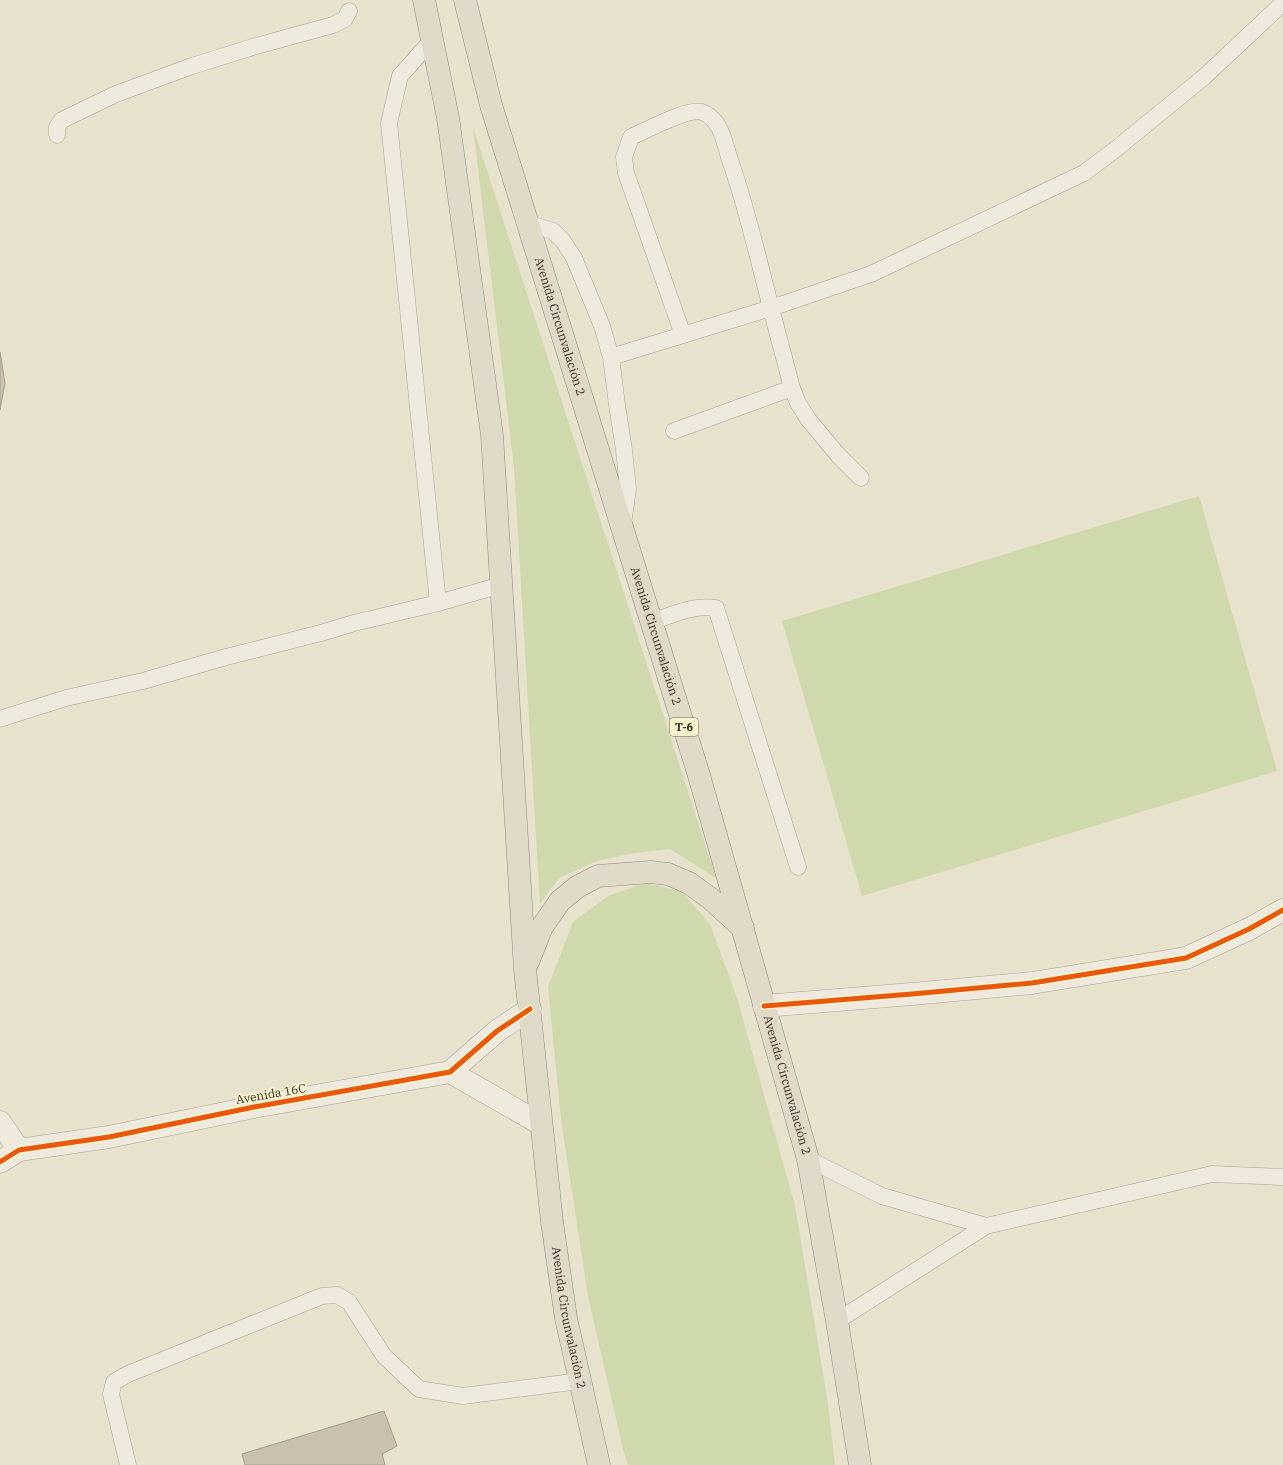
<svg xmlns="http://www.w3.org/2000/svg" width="1283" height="1465" viewBox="0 0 1283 1465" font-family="'IBM Plex Serif',serif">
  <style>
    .green { fill: #d0d8ad }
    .building { fill: #c9c0ad; stroke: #a69d8b }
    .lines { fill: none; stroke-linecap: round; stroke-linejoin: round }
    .service-casing { stroke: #aaa695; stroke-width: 17 }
    .minor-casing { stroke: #aaa695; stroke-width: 23 }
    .trunk-casing { stroke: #908b7c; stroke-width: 23 }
    .service { stroke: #edeadd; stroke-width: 16 }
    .minor { stroke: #edeadd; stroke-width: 22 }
    .trunk { stroke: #dedac6; stroke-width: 22 }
    .cycleway-casing { stroke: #f7f3d1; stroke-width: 8 }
    .cycleway { stroke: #e8590c; stroke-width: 5 }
    .labels { text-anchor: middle; stroke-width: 3.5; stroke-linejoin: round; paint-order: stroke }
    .shield { fill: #f7f3d1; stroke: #726a53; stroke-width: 1 }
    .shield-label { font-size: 11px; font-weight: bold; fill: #392f1d }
    .street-label { font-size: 12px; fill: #392f1d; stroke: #f7f3d1 }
  </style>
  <rect width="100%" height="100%" fill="#e6e2cc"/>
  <path class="green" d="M 473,127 L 716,878 L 670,849 L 634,853 L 597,861 L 559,878 L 540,904 L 514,467 Z
    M 1199,496 L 1277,771 L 862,896 L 782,621 Z
    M 645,883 L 681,891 L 710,924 L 737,998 L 795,1206 L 828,1404 L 835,1465 L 628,1465 L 623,1449 L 588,1296 L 561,1119 L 548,987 L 573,922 L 608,896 Z"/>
  <path class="building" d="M 0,352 L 5,383 L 0,410 Z
    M 384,1411 L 397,1446 L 382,1454 L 385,1465 L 245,1465 L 242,1454 Z"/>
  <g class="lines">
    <defs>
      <path id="service" d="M 432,40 L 400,76 L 389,123 L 438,603
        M 57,135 L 57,127 L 62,120 L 116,94 L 192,66 L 256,46 L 333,25 L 345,19 L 349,11
        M 527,223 L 553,231 L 563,241 L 574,258 L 602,326 L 611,357 L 617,405 L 624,450 L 628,489 L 623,524
        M 611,357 L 771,308 C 758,259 747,208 730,160 C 726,149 724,133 716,123 C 713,119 708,114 702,112 C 689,107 645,131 631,137 L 624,157 L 626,173 L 683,335
        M 674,431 L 792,388
        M 861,478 L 838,455 L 808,419 L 798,403 L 792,388 L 771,308 L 871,274 L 1084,173 L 1116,149 L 1204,77 L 1283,3
        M 652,622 C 671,615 695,604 716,608 L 798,867
        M 0,719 L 66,698 L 143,681 L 226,657 L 321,633 L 354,623 L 438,603 L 501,585
        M 808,1159 L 882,1196 L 986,1226
        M 837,1321 L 986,1226 L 1212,1174 L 1283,1177
        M 128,1465 L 111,1394 L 114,1382 L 128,1374 L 322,1296 L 337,1295 L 349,1302 L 384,1356 L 419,1389 L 463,1396 L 580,1381"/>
      <path id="minor" d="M 764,1006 L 912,994 L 1032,983 L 1186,958 L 1249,929 L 1283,910
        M 450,1072 L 541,1124
        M 0,1122 L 19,1150
        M 0,1162 L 19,1150 L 109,1137 L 254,1107 L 450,1072 L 497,1031 L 530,1009"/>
      <g id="trunk">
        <path id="s1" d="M 424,0 L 448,118 L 492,435 L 525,969 L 552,1222 L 566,1318 L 599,1465"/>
        <path id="s2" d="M 465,0 L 491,105 L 698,772 L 808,1159 L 837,1321 L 860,1465"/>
        <path d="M 528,962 L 542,927 L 560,901 L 577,887 L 598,876 L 650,872 L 668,874 L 689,883 L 711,899 L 743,928"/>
      </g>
    </defs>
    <use href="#service" class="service-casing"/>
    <use href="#minor" class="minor-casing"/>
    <use href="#trunk" class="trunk-casing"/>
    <use href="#service" class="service"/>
    <use href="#minor" class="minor"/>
    <use href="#trunk" class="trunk"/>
    <defs>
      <path id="cycleway" d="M 764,1006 L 912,994 L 1032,983 L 1186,958 L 1249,929 L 1283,910
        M 0,1162 L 19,1150 L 109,1137 L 254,1107 L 450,1072 L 497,1031 L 530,1009"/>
    </defs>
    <use href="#cycleway" class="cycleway-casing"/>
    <use href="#cycleway" class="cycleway"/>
  </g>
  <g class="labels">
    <rect class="shield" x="670" y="718" width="28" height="18" rx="3"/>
    <g class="shield-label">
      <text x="684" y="731">T-6</text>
    </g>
    <g class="street-label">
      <text dy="4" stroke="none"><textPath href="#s2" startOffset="340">Avenida Circunvalación 2</textPath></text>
      <text dy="4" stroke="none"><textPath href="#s2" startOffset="664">Avenida Circunvalación 2</textPath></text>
      <text dy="4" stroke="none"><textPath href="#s2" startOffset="1132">Avenida Circunvalación 2</textPath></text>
      <text transform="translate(271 1094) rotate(-10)" y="4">Avenida 16C</text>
      <text dy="4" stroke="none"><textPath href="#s1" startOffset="1327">Avenida Circunvalación 2</textPath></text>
    </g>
  </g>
</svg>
